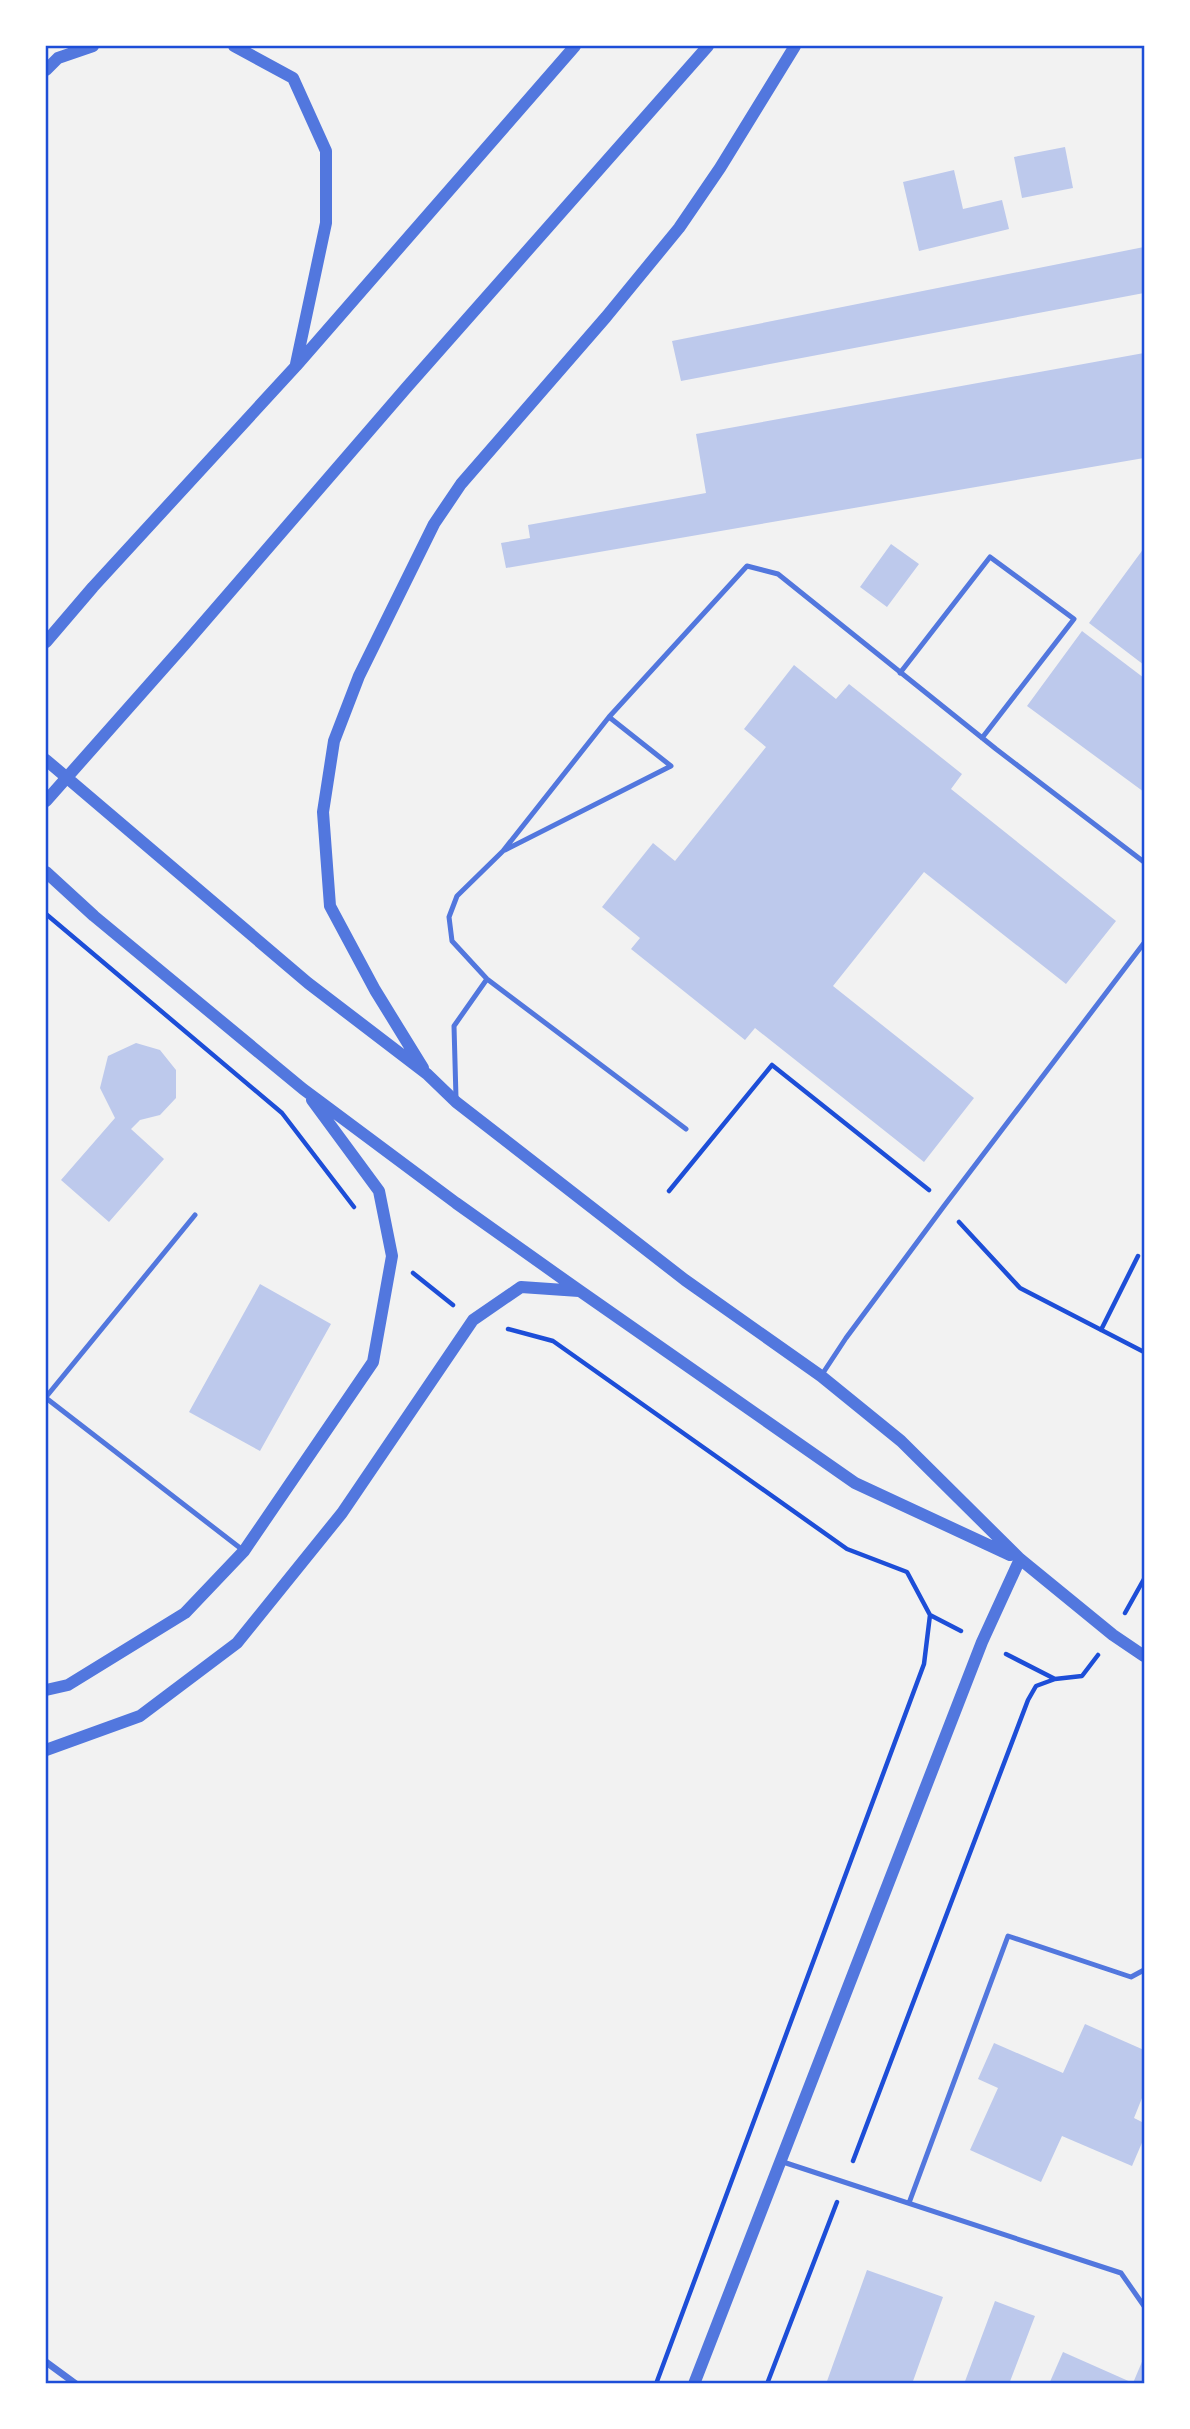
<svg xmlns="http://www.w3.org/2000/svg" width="1190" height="2429" viewBox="0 0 1190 2429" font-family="Lato,sans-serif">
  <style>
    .building { fill: #bdc9ec }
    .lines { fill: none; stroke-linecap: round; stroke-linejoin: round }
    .path { stroke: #1d4ed8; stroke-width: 4.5 }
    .service { stroke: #5277de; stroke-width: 5 }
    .minor { stroke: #5277de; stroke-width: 7 }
    .tertiary { stroke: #5277de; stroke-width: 12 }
    .neatline { fill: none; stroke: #1d4ed8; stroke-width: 2.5 }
  </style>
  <rect width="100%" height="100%" fill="#f2f2f2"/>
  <path class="building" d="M 1065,147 L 1073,188 L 1022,198 L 1014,157 Z
    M 954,170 L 963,209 L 1002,200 L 1009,229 L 919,251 L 903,182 Z
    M 1144,247 L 1144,293 L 681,381 L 672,341 Z
    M 1144,353 L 1144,458 L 506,568 L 501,543 L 530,538 L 528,525 L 706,493 L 696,434 Z
    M 891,544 L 919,564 L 887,607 L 860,587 Z
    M 1144,548 L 1144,665 L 1089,623 Z
    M 1082,631 L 1144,678 L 1144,792 L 1027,706 Z
    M 794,665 L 836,699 L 849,684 L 962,774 L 951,789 L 1116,921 L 1066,984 L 924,872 L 833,986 L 974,1098 L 924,1162 L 755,1028 L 745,1040 L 631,949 L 640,938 L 602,907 L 653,843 L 675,861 L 766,747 L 744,729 Z
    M 136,1043 L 160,1050 L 176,1070 L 176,1098 L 160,1115 L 140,1120 L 131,1129 L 164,1159 L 109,1222 L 61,1180 L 115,1118 L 100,1088 L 108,1056 Z
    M 260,1284 L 331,1324 L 260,1451 L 189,1412 Z
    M 1085,2024 L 1144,2050 L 1144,2093 L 1134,2118 L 1144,2123 L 1144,2138 L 1132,2166 L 1062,2136 L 1041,2182 L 970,2150 L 998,2088 L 978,2079 L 994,2043 L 1063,2073 Z
    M 867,2270 L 943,2297 L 912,2384 L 826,2384 Z
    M 995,2301 L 1035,2316 L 1009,2384 L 964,2384 Z
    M 1063,2352 L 1133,2383 L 1144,2357 L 1144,2384 L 1049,2384 Z"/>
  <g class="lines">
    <path class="path" d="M 46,914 L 282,1113 L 354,1207
      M 669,1191 L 772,1065 L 929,1190
      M 959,1222 L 1020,1288 L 1144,1352
      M 413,1273 L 453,1305
      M 508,1329 L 553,1341 L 847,1549 L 907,1572 L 930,1615 L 961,1631
      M 1101,1330 L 1138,1256
      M 1125,1613 L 1144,1579
      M 1006,1654 L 1055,1679
      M 853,2161 L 1028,1700 L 1036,1686 L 1055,1679 L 1082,1676 L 1098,1655
      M 656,2384 L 924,1664 L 930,1615
      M 767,2384 L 837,2202"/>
    <path class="service" d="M 900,673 L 990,557 L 1074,619 L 982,738
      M 505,850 L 671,766 L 609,717
      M 456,1098 L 454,1026 L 487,979
      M 686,1129 L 487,979 L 452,941 L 449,917 L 457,896 L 503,851 L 609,717 L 747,566 L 778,574 L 996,749 L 1144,862
      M 821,1376 L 846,1338 L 944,1206 L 1144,943
      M 46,1397 L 195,1215
      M 46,1398 L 244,1551
      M 780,2161 L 1121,2273 L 1144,2306
      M 909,2203 L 1008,1936 L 1131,1977 L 1144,1970"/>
    <path class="minor" d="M 46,2362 L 76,2384"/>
    <path class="tertiary" d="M 234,46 L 293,78 L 326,151 L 326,223 L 296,364
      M 46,70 L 58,58 L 93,46
      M 46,642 L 93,587 L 296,366 L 575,46
      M 46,760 L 308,983 L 427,1074 L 456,1102 L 685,1280 L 821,1376 L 901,1441 L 1020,1559 L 1113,1635 L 1144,1656
      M 46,801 L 185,644 L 407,387 L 708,46
      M 46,872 L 94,916 L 303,1089 L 456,1203 L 580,1291 L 855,1483 L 1010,1555
      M 423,1068 L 375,990 L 330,906 L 323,812 L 334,741 L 359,676 L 434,524 L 461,484 L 606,317 L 679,228 L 720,168 L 795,46
      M 46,1690 L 68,1685 L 185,1613 L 244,1551 L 373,1362 L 392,1256 L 379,1191 L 312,1100
      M 46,1750 L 140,1716 L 237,1643 L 342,1513 L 473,1320 L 521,1287 L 579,1291
      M 694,2384 L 982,1642 L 1020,1559"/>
  </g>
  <rect width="1190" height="2429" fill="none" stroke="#ffffff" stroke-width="94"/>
  <rect x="47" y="47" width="1096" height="2335" class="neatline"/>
</svg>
